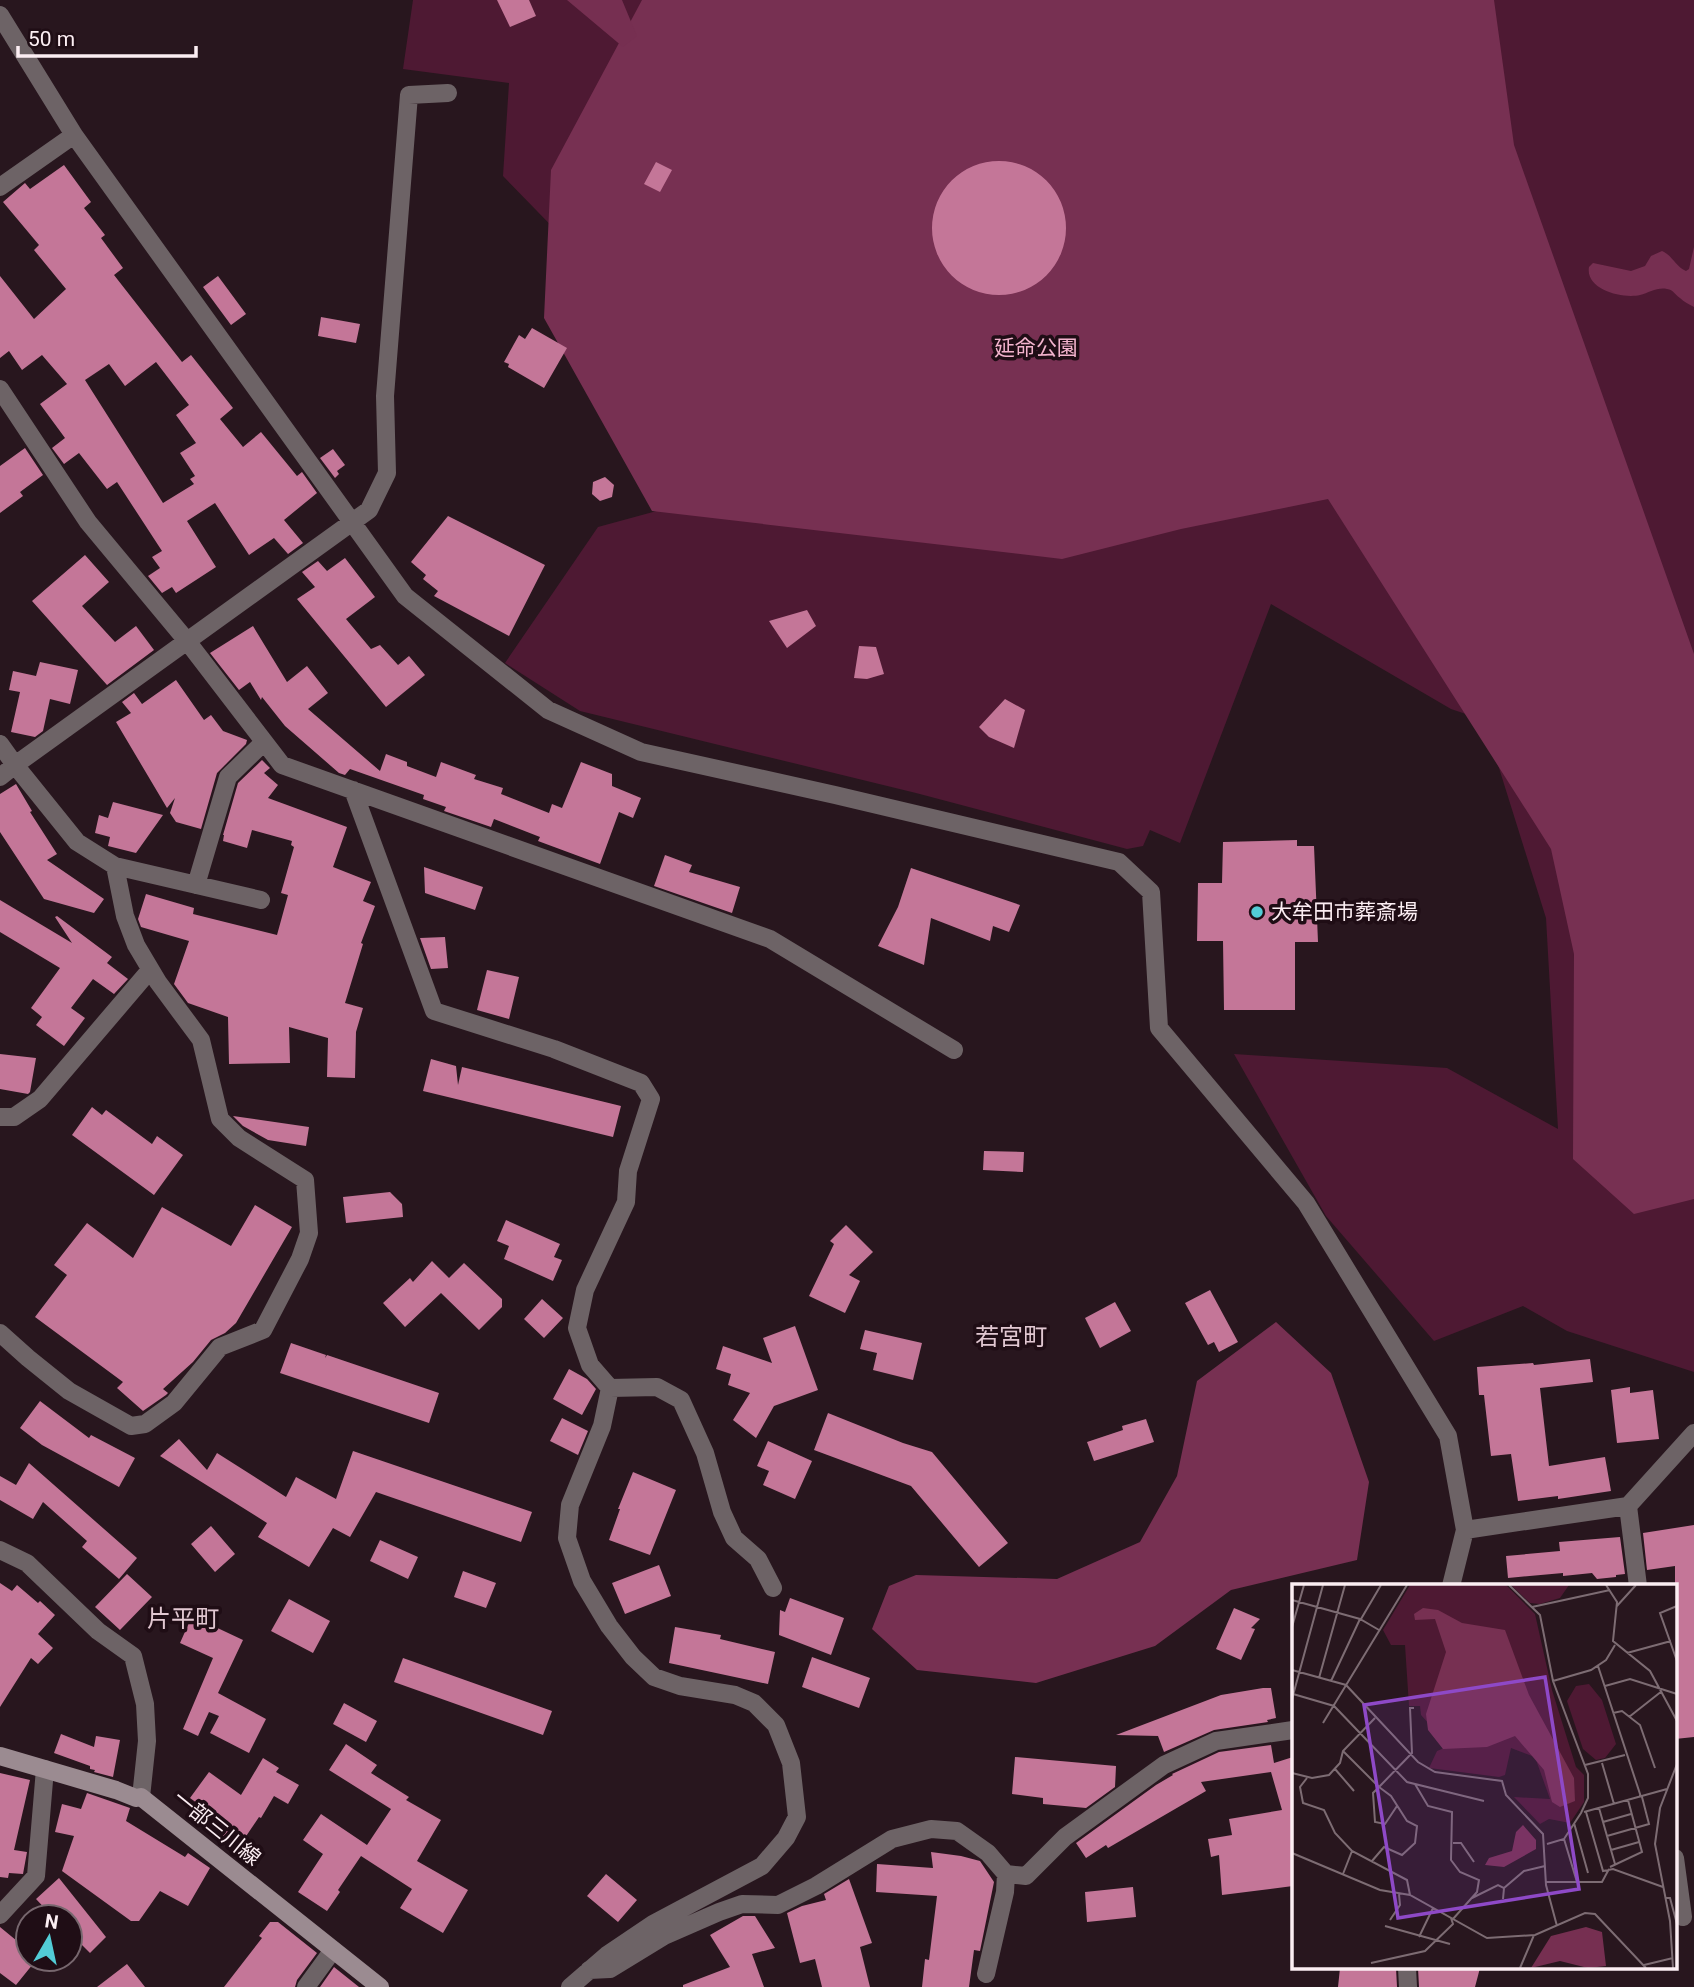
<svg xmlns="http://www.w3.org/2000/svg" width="1694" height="1987" viewBox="0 0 1694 1987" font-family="Roboto,'Noto Sans JP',sans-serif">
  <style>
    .green { fill: #4e1933 }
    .forest { fill: #773052 }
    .water { fill: #762f51 }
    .building { fill: #c47698; fill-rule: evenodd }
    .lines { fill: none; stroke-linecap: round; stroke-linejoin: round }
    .street { stroke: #6d6366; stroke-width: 18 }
    .secondary { stroke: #9b8b91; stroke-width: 18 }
    .poi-dot { fill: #52ccd6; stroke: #1f0d15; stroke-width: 2.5 }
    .labels { text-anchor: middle; stroke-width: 7; stroke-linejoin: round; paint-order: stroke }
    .park-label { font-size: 21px; fill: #f3b3cd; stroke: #1f0d15 }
    .poi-label { font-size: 21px; fill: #fceef3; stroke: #1f0d15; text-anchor: start }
    .street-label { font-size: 21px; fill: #fceef3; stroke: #1f0d15 }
    .quarter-label { font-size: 24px; fill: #e1c7d1; stroke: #1f0d15 }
    .inset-road { fill: none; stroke: #7d6c73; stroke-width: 2 }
    .view { fill: #8e49c7; fill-opacity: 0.15; stroke: #8e49c7; stroke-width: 3.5 }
    .inset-edge { fill: none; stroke: #fceef3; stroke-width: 3.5 }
  </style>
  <rect width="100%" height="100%" fill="#28161e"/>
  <path class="green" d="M 413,0 L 1694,0 L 1694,1372 L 1567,1331 L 1523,1306 L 1434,1341 L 1326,1216 L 1234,1054 L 1447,1068 L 1558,1129 L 1546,918 L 1484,720 L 1451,709 L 1271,604 L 1180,843 L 1150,830 L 1143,846 L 1127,849 L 916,793 L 580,711 L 505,663 L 598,527 L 719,494 L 574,249 L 503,176 L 509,83 L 403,69 Z"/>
  <path class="forest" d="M 642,0 L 1494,0 L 1514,145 L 1694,654 L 1694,1199 L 1634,1214 L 1573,1159 L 1574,954 L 1551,849 L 1328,499 L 1181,529 L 1062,559 L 652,511 L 544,318 L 551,170 Z
    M 1276,1322 L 1331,1373 L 1369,1482 L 1357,1560 L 1231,1590 L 1155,1646 L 1036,1683 L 917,1670 L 872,1629 L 889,1586 L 916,1575 L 1057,1579 L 1140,1542 L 1177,1476 L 1197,1381 Z"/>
  <path class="water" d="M 567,0 L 622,0 L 637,36 L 623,47 Z
    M 1694,247 L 1694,307 C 1689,304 1684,302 1680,298 C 1674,294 1674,290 1667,289 C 1657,287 1649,293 1640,295 C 1623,299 1585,290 1589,267 L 1593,263 L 1631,271 L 1645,266 L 1651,256 L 1662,251 C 1672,255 1676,267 1686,271 L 1689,269 Z"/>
  <path class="building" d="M 497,0 L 529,0 L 536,16 L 510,27 Z
    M932 228a67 67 0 1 1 134 0a67 67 0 1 1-134 0Z
    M 656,162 L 672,170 L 660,192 L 644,184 Z
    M 64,165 L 91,202 L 84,208 L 105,235 L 101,238 L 123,268 L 114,275 L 182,362 L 191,355 L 233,408 L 220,419 L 243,447 L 261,432 L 297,476 L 302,472 L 317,493 L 284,520 L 303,543 L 288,554 L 274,538 L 249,555 L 215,503 L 187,521 L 216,567 L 176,593 L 172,587 L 162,593 L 148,576 L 160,568 L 152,557 L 162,551 L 117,482 L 107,489 L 79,453 L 64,464 L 52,448 L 65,438 L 40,404 L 67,384 L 42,355 L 22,370 L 9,351 L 0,358 L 0,276 L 34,319 L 66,289 L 34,250 L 39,245 L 3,202 L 25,183 L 30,189 ZM 156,362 L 189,405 L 176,415 L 196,443 L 180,453 L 195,476 L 190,479 L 194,484 L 163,503 L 85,380 L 109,364 L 125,386 Z
    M 218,276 L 246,314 L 231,325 L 203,287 Z
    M 321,317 L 360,324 L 356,343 L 318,336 Z
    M 532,328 L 567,348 L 544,388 L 508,367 L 509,364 L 504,362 L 519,335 L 525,339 Z
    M 25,448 L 43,475 L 20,492 L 23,496 L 0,513 L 0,466 Z
    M 333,449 L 345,465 L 337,471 L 339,474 L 335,478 L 320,458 Z
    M 605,477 L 614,485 L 612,497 L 600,501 L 592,494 L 593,482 Z
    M 448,516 L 545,565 L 509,636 L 434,596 L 438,591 L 423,579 L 426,575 L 411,562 Z
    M 85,555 L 109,582 L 82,606 L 115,642 L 136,626 L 154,650 L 107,685 L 32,601 Z
    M 345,558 L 375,597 L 346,619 L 371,649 L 380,645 L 398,665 L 409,656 L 425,675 L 386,707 L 297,599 L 315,587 L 302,572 L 318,561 L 327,571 Z
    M 807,610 L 816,626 L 787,648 L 769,621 Z
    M 253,626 L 287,682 L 307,666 L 328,693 L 308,709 L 380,771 L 386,754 L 407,762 L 407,766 L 436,777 L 441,762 L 476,775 L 474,779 L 503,788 L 501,794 L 549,813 L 552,804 L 562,808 L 581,762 L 612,774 L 612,786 L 641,798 L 633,818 L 619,812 L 600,864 L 538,841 L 540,837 L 494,819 L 491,827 L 444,811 L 446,807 L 423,799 L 424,795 L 350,769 L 345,775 L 339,773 L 285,726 L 262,697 L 261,700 L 250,682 L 239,690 L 210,653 Z
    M 859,646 L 876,647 L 884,674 L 867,679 L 854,678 Z
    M 40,662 L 78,670 L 70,704 L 50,699 L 43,731 L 35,737 L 11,732 L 20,692 L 9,690 L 13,671 L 36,676 Z
    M 176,680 L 204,720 L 211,715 L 223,731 L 247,740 L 246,744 L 217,773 L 201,829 L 176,822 L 170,813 L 175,798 L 167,808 L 116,722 L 131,713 L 122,702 L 134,693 L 142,704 Z
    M 1005,699 L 1025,710 L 1014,748 L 989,737 L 979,727 Z
    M 262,760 L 270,768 L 264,773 L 278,785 L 268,798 L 347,827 L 333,867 L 371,882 L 363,901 L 375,906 L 361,943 L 363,944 L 345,1003 L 363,1008 L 356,1032 L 355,1078 L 327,1077 L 328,1038 L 289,1027 L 290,1063 L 229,1064 L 228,1017 L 188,1003 L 174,984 L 189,941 L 141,927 L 138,919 L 146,894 L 194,908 L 193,914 L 277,935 L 288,895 L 281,893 L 294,847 L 291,845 L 292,841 L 252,830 L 247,848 L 223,841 L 224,835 L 223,835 L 238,783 Z
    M 16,784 L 32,811 L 30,812 L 57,854 L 47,860 L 104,899 L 94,913 L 44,899 L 0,832 L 0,794 Z
    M 113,802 L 163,815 L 136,853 L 108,846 L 110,837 L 95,833 L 99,815 L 108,818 Z
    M 1297,840 L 1297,846 L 1314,846 L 1318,942 L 1295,942 L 1295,1010 L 1224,1010 L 1223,941 L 1197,941 L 1198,883 L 1222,883 L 1223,842 Z
    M 665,855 L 692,865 L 689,872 L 740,887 L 732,913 L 654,886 Z
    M 424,867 L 483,887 L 475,910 L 425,893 Z
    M 911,868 L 1020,905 L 1009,932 L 993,926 L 990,941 L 931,918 L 924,965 L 878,946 L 898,907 Z
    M 0,900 L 72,943 L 55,917 L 57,916 L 112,957 L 107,963 L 128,979 L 114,994 L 93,979 L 71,1008 L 85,1018 L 64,1046 L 36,1025 L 42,1017 L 31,1008 L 60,968 L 0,932 Z
    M 445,937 L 448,968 L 431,969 L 420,938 Z
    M 487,970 L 519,977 L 509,1019 L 477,1010 Z
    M 0,1054 L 36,1058 L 30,1092 L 28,1094 L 0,1089 Z
    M 431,1059 L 456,1066 L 458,1085 L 462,1067 L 621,1106 L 613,1137 L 423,1091 Z
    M 92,1107 L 102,1115 L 106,1110 L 152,1144 L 157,1136 L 183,1155 L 154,1195 L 72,1135 Z
    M 233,1116 L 309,1127 L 306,1146 L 268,1140 L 243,1126 Z
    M 984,1151 L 1024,1152 L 1023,1172 L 983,1170 Z
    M 390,1192 L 402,1204 L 403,1217 L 346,1223 L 343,1197 Z
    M 255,1205 L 292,1227 L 236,1323 L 225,1333 L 211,1340 L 193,1362 L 163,1389 L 168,1393 L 166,1395 L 143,1411 L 117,1388 L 123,1382 L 35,1317 L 67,1275 L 54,1265 L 87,1223 L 133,1258 L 162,1207 L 231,1246 Z
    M 506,1220 L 560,1244 L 554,1257 L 562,1260 L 553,1281 L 504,1259 L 509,1246 L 497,1241 Z
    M 846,1225 L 873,1252 L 849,1275 L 860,1281 L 845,1313 L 809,1296 L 834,1244 L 830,1241 Z
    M 432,1261 L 449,1278 L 464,1263 L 502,1299 L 502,1307 L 479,1330 L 441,1293 L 405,1327 L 383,1303 L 410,1278 L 413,1282 Z
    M 1210,1290 L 1238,1342 L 1219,1352 L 1214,1342 L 1208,1345 L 1185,1303 Z
    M 542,1299 L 563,1318 L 544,1338 L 524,1319 Z
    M 1115,1302 L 1131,1331 L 1100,1348 L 1085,1318 Z
    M 795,1326 L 818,1390 L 774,1406 L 756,1438 L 733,1420 L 750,1393 L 728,1385 L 731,1374 L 716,1369 L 723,1346 L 772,1363 L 763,1338 Z
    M 865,1330 L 922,1343 L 913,1380 L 873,1370 L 877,1353 L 860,1349 Z
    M 291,1343 L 326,1355 L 325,1358 L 327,1355 L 439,1393 L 429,1423 L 280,1373 Z
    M 1590,1359 L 1593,1382 L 1540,1388 L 1549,1466 L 1605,1457 L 1611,1491 L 1558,1499 L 1558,1496 L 1518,1501 L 1511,1454 L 1491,1456 L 1484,1395 L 1479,1395 L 1477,1367 L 1533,1363 L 1534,1365 Z
    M 569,1369 L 587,1379 L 596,1389 L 582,1415 L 553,1399 Z
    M 1630,1387 L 1630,1393 L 1653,1390 L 1659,1439 L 1617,1443 L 1611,1390 Z
    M 40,1401 L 89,1438 L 91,1435 L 135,1458 L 119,1487 L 42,1445 L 20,1428 Z
    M 828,1413 L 903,1443 L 932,1452 L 1008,1543 L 979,1567 L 911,1486 L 814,1450 Z
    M 562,1418 L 588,1431 L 578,1455 L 550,1441 Z
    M 1146,1419 L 1154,1442 L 1094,1461 L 1087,1442 L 1123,1430 L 1122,1426 Z
    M 179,1439 L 207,1470 L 217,1453 L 286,1497 L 296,1477 L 336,1499 L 353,1451 L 532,1512 L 521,1542 L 376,1492 L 350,1537 L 333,1528 L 309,1567 L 258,1537 L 267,1523 L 160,1456 Z
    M 768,1441 L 812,1461 L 795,1499 L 763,1485 L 769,1471 L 757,1466 Z
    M 29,1463 L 137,1558 L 119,1579 L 82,1547 L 87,1541 L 43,1502 L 33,1519 L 0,1500 L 0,1476 L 16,1485 Z
    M 633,1472 L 676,1490 L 650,1555 L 609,1540 L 620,1509 L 618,1509 Z
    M 1694,1525 L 1694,1737 L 1675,1739 L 1675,1566 L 1647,1570 L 1643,1533 Z
    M 211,1526 L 235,1554 L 215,1572 L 191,1544 Z
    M 1620,1537 L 1625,1574 L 1616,1575 L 1616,1577 L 1597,1579 L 1592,1573 L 1563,1576 L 1563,1573 L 1508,1578 L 1506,1556 L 1560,1551 L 1559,1542 Z
    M 380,1540 L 418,1557 L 408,1579 L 370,1561 Z
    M 659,1565 L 671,1596 L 625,1614 L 612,1583 Z
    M 463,1571 L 496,1583 L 486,1608 L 454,1597 Z
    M 127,1574 L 152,1597 L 120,1630 L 95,1607 Z
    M 0,1583 L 12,1591 L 17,1585 L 38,1603 L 40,1601 L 55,1615 L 38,1634 L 53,1648 L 38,1664 L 31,1658 L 0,1707 Z
    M 790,1598 L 844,1618 L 831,1655 L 779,1635 L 780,1610 L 785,1612 Z
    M 289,1599 L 330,1621 L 313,1653 L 271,1631 Z
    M 1234,1608 L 1260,1619 L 1251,1628 L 1255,1629 L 1241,1660 L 1216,1649 Z
    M 192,1616 L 243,1640 L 218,1693 L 266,1719 L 249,1753 L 210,1733 L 219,1716 L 209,1712 L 198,1736 L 183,1729 L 213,1658 L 180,1643 Z
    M 675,1627 L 721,1635 L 720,1639 L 775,1652 L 768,1684 L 669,1663 Z
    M 812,1657 L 870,1678 L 859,1708 L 802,1687 Z
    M 403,1658 L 552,1711 L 543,1735 L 394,1682 Z
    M 1263,1688 L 1271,1688 L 1276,1718 L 1267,1720 L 1268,1722 L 1214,1730 L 1164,1752 L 1158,1736 L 1116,1735 L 1221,1695 Z
    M 344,1703 L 377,1721 L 366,1742 L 333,1724 Z
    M 61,1734 L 94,1747 L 96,1736 L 120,1740 L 113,1777 L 94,1772 L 95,1770 L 90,1769 L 90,1766 L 54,1753 Z
    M 346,1744 L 377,1765 L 371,1773 L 409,1797 L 406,1800 L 441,1820 L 417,1861 L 468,1890 L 443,1933 L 400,1908 L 412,1889 L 361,1856 L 338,1890 L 340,1892 L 327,1911 L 298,1892 L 323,1854 L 303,1840 L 321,1814 L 367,1845 L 391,1809 L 329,1770 Z
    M 1271,1745 L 1274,1763 L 1293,1757 L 1293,1886 L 1222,1895 L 1219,1855 L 1211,1857 L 1208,1839 L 1232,1835 L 1229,1819 L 1282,1810 L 1271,1772 L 1201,1782 L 1206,1791 L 1108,1848 L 1106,1845 L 1086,1858 L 1076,1843 L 1156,1785 L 1173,1775 L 1172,1774 L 1219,1752 Z
    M 1015,1757 L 1116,1766 L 1115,1787 L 1086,1808 L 1043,1804 L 1043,1798 L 1012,1794 Z
    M 263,1758 L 279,1768 L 276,1772 L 299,1785 L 288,1804 L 274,1796 L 261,1818 L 259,1817 L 236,1851 L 220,1840 L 229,1826 L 190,1798 L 209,1772 L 241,1795 Z
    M 0,1773 L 30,1780 L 14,1850 L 27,1852 L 23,1874 L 9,1873 L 8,1878 L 0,1877 Z
    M 87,1793 L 130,1808 L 126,1821 L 185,1857 L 188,1853 L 210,1868 L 188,1906 L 160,1891 L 139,1921 L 131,1921 L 62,1871 L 74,1836 L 55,1832 L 62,1804 L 81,1809 Z
    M 931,1852 L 961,1856 L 980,1861 L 994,1882 L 980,1951 L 974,1950 L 969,1987 L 922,1987 L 925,1959 L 929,1960 L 937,1896 L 876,1892 L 877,1864 L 933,1868 Z
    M 606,1874 L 637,1900 L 618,1922 L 587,1896 Z
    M 59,1878 L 106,1937 L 90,1953 L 70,1933 L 70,1917 L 53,1917 L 36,1899 Z
    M 849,1879 L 872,1943 L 860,1947 L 870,1987 L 822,1987 L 815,1959 L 800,1963 L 787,1913 L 802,1906 L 826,1900 L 824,1894 Z
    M 1133,1887 L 1136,1917 L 1087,1922 L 1085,1892 Z
    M 743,1916 L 755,1916 L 775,1948 L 752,1954 L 764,1987 L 683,1987 L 683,1985 L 730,1967 L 710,1935 Z
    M 270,1922 L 278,1922 L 317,1953 L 297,1980 L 295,1987 L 224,1987 L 262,1938 L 259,1936 Z
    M 0,1927 L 28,1950 L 28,1959 L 37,1959 L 16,1985 L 0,1973 Z
    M 127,1964 L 145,1987 L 97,1987 Z
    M 334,1967 L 359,1987 L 320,1987 Z
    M 1340,1968 L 1396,1968 L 1397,1987 L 1338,1987 Z
    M 1418,1968 L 1480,1968 L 1475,1987 L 1419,1987 Z"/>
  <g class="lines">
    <path class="street" d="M 0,15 L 74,135 L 405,596 L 548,710 L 641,752 L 835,795 L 1119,862 L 1151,892 L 1159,1028 L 1306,1203 L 1448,1436 L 1465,1530 L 1451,1586
      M 0,187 L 74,135
      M 0,389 L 88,522 L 187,641 L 282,765 L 770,939 L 954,1050
      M 0,744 L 15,765 L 369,510 L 387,473 L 385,396 L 409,95 L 448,93
      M 0,777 L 15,765 L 77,842 L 115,866 L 125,916 L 136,945 L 158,982 L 201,1040 L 220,1119 L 239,1138 L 305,1180 L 309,1233 L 300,1259 L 263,1330 L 220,1347 L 174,1403 L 145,1424 L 131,1426 L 69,1391 L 28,1358 L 0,1333
      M 353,790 L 434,1011 L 554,1049 L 641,1083 L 651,1099 L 628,1171 L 626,1202 L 585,1290 L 577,1328 L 590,1365 L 610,1388
      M 115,866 L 261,900
      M 196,885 L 228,777 L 264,742
      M 0,1117 L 14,1117 L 40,1099 L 150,970
      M 610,1388 L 657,1387 L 681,1400 L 705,1453 L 722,1512 L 734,1538 L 758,1559 L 773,1588
      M 1628,1506 L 1638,1586
      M 1465,1530 L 1628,1506 L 1694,1433
      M 0,1550 L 27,1563 L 98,1631 L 133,1656 L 145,1704 L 147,1741 L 141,1797
      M 1675,1858 L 1683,1917
      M 1006,1874 L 1026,1876 L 1065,1837 L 1164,1765 L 1216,1741 L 1293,1730
      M 0,1915 L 36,1876 L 45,1769
      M 1407,1968 L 1408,1987
      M 589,1970 L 610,1969 L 664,1936 L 719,1912 L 742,1904 L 778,1905 L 816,1886 L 892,1839 L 931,1829 L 957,1831 L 988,1853 L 1006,1874 L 1005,1892 L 986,1974
      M 306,1987 L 333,1950
      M 570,1987 L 607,1955 L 653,1924 L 762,1866 L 786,1838 L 797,1817 L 791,1763 L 776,1725 L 754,1703 L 735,1695 L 680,1686 L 654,1677 L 633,1657 L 609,1626 L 582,1581 L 567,1538 L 570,1505 L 602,1426 L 610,1388"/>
    <path class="secondary" d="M 0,1756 L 116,1790 L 136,1798 L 141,1797 L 380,1987"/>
  </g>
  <circle class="poi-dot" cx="1257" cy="912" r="7"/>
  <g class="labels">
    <g class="park-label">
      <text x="1036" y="355">延命公園</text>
    </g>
    <g class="poi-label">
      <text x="1271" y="919">大牟田市葬斎場</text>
    </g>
    <g class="street-label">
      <text transform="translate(217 1828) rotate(39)" y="7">一部三川線</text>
    </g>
    <g class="quarter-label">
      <text x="1011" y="1345">若宮町</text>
      <text x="183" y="1627">片平町</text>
    </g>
  </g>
  <g transform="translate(1292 1584)">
    <rect width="385" height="385" fill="#28161e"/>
    <path d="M 118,1 L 214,1 L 243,30 L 260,106 L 284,183 L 292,191 L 292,218 L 278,239 L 257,235 L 248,240 L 222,213 L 258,215 L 243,173 L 219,164 L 213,191 L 207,193 L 137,184 L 145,167 L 157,162 L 129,131 L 128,122 L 117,122 L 113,61 L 99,61 L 91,46 ZM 219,1 L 277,1 L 268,14 L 248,20 L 238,19 ZM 297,100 L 310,116 L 324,160 L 313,174 L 304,176 L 291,165 L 275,117 L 284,102 Z" fill="#4e1933"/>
    <path d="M 131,24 L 146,26 L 170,39 L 213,46 L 237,111 L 282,194 L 283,217 L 268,223 L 260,218 L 252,186 L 223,152 L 195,163 L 151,165 L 136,146 L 134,130 L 154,68 L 143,35 L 123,36 L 122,30 ZM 231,241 L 244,256 L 244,265 L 212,283 L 193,281 L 197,274 L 220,267 L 224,248 Z" fill="#773052"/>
    <path d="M 294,343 L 310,348 L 314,382 L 296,384 L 268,377 L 239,384 L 259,352 Z" fill="#762f51"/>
    <path class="inset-road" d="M 217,1 L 248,31 L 261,97 L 296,190 L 296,214 L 289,229 L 272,255 L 255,260M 314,1 L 325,18 L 321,57 L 358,87 L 385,137M 0,16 L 68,35 L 87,46M 385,22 L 368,29 L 385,77M 240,23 L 318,6M 324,23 L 344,1M 69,35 L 89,1M 0,43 L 12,1M 335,69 L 379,57M 306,82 L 349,213M 0,86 L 54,101 L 126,178 L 143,188 L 210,197 L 214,211 L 251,250 L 254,301 L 265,342M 27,94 L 53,1M 39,97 L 68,35M 261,97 L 299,86 L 314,76 L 323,61M 313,102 L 338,95 L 385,110M 1,110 L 42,122 L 115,198 L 192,217M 0,115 L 31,1M 321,129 L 330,127 L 348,141 L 363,184M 337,133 L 370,107M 31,139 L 115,1M 51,167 L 87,203 L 120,169 L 118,124 L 122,124M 310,179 L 322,220M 293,181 L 333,171M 43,185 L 62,207M 0,189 L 20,194 L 37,191 L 48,179 L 51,167 L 83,134M 15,194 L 8,203 L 11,219 L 32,226 L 43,249 L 60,267 L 115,296 L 118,311M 123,200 L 136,222 L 160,228 L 159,276 L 168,288 L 187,296 L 185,308 L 161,335M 307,224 L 323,280M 292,228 L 375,205M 294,228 L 311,287 L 321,285 L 371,303M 311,238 L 339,230M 282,239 L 296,289M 315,252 L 357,240 L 350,213M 272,255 L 285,298M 161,259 L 169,259 L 182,278M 319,266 L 347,258M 0,269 L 88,306 L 118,311 L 195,354 L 243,351 L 293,329 L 303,330 L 354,384M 80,277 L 92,263 L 110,271 L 123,259 L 125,242 L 115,237 L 99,212 L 87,203 L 81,209 L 83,238 L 93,240 L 105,222M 318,283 L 350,268 L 336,216M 51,290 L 60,267M 254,298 L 310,298 L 317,285M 212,304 L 232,287 L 253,282M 180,314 L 206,301 L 212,304 L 211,315M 373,314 L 378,314 L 385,340M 98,336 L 108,321 L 107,310M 93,342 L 158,360M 127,353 L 141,324M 79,379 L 133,367 L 161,340 L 159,334M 352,381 L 381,374M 228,384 L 242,351M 381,384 L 378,337 L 363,260 L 368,224 L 385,180"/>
    <path class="view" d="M 253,93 L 287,305 L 106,334 L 72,121 Z"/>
    <rect width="385" height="385" class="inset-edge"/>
  </g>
  <g transform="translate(49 1938) rotate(9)"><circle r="33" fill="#1f0d15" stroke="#77676e" stroke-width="2"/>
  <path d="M0-5L12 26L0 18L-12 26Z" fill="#52ccd6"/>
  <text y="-10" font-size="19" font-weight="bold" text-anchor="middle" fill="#fceef3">N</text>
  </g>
  <path d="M18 46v10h178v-10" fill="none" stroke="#fceef3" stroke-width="3.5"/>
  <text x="28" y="46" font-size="21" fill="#fceef3" stroke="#1f0d15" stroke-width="5" paint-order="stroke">50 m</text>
</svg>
